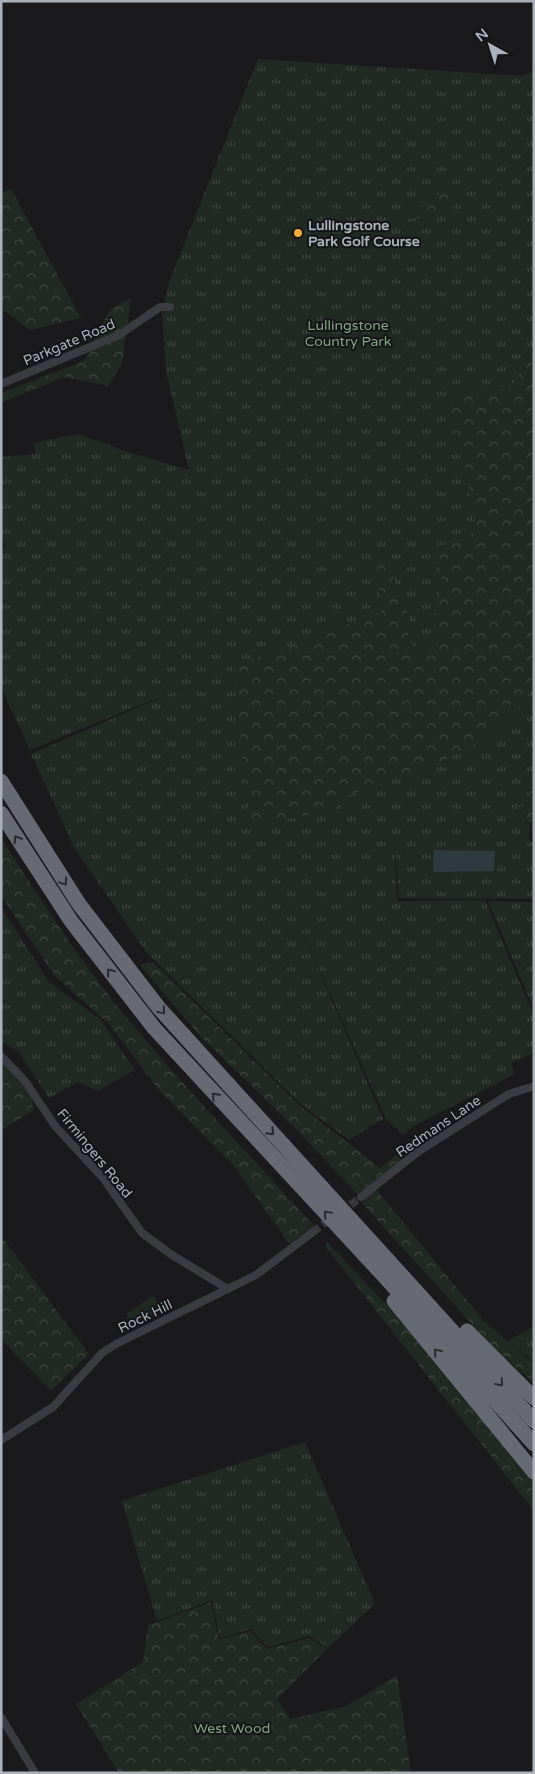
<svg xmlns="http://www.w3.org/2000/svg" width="535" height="1774" viewBox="0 0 535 1774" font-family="'Varela Round',sans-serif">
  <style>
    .grass { fill: url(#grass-tufts) }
    .forest { fill: url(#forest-crowns) }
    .pitch { fill: #212a22 }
    .water { fill: #2f3940 }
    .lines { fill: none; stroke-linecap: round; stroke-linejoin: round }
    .street-tunnel { stroke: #37383c; stroke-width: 8; stroke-dasharray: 8 4; stroke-linecap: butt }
    .street { stroke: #3b3c41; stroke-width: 8 }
    .highway { stroke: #676a72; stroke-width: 15 }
    .oneway { stroke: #292a2e }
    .poi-dot { fill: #eeaa3f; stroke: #141517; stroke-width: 2 }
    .labels { text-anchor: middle; stroke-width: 4; stroke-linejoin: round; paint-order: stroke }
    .poi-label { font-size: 14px; font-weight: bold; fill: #acb2bb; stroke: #141517; text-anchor: start }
    .park-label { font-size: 14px; fill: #84a584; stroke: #141517 }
    .street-label { font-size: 14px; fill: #acb2bb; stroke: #141517 }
  </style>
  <defs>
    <pattern id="grass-tufts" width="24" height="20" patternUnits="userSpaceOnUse" patternTransform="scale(1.25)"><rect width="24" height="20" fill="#212a22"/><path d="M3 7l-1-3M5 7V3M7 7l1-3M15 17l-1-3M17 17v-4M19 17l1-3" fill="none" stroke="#3f4640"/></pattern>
    <pattern id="forest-crowns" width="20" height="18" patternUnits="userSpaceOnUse" patternTransform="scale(1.25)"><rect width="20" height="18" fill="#212a22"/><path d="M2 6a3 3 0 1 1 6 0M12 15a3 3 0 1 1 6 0" fill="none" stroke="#3f4640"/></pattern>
  </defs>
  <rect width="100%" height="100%" fill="#1a1a1c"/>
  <path class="grass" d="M 258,59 L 522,76 L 534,71 L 534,820 L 524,824 L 530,825 L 529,839 L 534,845 L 534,899 L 399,898 L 394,836 L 397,901 L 485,900 L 534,1016 L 534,1053 L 511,1063 L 515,1074 L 410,1128 L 404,1135 L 386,1119 L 293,910 L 383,1119 L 349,1140 L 301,1104 L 146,952 L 75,849 L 31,754 L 194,683 L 30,750 L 1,687 L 1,548 L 6,546 L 1,537 L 1,457 L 36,454 L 33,443 L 78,434 L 131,453 L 189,470 L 166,371 L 162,312 L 169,282 Z
    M 488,901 L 534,902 L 532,1005 Z
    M 1,907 L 48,981 L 100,1019 L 135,1070 L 98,1091 L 78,1082 L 49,1098 L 18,1051 L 1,1042 Z
    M 534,1326 L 534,1362 L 508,1341 Z
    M 305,1442 L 375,1604 L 328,1648 L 309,1636 L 268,1647 L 251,1629 L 220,1638 L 212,1600 L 157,1621 L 122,1501 Z"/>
  <path class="forest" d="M 449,184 L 462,200 L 444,213 L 407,220 L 403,213 L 428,204 Z
    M 11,189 L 81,318 L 30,330 L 3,310 L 1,312 L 1,193 Z
    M 131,298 L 122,364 L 108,386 L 64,377 L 1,403 L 1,393 L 84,361 L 110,309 Z
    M 534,354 L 534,677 C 531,684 530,693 526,699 C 488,754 403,774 344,797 L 335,809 L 255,826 L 247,809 L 234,666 L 381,612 L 377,557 L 384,556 L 409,617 L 408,638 L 417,653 L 438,644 L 432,622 L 443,585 L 436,546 L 464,542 L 476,528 L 463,452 L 453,436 L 450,408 L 468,390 L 509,389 Z
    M 534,790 L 534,819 L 523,822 L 507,821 Z
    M 1,838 C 37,894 75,953 117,1006 C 179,1082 248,1153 314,1226 L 289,1244 L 235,1167 L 158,1089 L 110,1025 L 55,976 L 1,896 Z
    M 153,962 L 299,1105 L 380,1168 L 397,1154 L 403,1159 L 357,1194 L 298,1131 L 200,1036 L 140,965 Z
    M 1,1057 L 31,1090 L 33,1111 L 1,1130 Z
    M 375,1188 L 483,1320 L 534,1364 L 534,1384 L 489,1343 L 362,1203 Z
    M 4,1240 L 89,1354 L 51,1391 L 1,1339 L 1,1242 Z
    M 328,1243 L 383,1301 L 517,1458 L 534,1480 L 534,1511 L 325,1246 Z
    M 211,1602 L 219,1640 L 250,1631 L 267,1649 L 309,1638 L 327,1649 L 277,1699 L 290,1719 L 347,1706 L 397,1675 L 411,1773 L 119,1773 L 76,1704 L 143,1662 L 148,1626 Z"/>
  <path class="pitch" d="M 152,1296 L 155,1298 L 163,1310 L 134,1324 L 126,1314 Z"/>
  <path class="water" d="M 434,850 L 495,851 L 494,871 L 433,872 Z"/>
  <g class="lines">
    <path class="street-tunnel" d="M 341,1212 L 361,1197
      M 313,1232 L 331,1218"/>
    <path class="street" d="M 1,384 L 119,335 L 160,307 L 170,307
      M 1,1056 L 25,1081 L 55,1126 L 103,1178 L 142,1233 L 172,1255 L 228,1289
      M 361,1197 L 419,1151 L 509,1094 L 534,1086
      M 1,1440 L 53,1407 L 102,1353 L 116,1344 L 256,1275 L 313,1232
      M 1,1717 L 35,1773"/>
    <path class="highway" d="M 1,781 L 79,904 L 159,1008 L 534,1421
      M 1,813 L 71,921 L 154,1028 L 384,1276 L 534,1444
      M 394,1301 L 534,1472
      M 467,1331 L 534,1398"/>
  </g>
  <defs><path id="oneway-chevron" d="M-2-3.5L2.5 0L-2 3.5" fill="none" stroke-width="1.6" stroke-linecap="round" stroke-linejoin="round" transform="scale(1.25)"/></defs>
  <g class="oneway">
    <use href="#oneway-chevron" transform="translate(17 839) rotate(-122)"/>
    <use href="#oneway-chevron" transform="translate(64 882) rotate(56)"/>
    <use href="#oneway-chevron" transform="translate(110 972) rotate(-128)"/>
    <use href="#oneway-chevron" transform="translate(162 1011) rotate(50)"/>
    <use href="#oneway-chevron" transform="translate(215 1096) rotate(-133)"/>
    <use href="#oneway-chevron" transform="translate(271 1132) rotate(47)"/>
    <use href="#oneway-chevron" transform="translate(327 1214) rotate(-133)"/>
    <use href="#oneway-chevron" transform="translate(437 1352) rotate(-131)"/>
    <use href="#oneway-chevron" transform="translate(500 1383) rotate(49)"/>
  </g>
  <circle class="poi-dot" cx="298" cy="233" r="5"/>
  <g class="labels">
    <g class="poi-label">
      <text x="308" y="230">Lullingstone<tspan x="308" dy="16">Park Golf Course</tspan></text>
    </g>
    <g class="park-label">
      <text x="348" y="330">Lullingstone<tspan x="348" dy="16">Country Park</tspan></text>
      <text x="232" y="1733">West Wood</text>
    </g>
    <g class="street-label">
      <text transform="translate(69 342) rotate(-23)" y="5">Parkgate Road</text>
      <text transform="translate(438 1126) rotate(-34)" y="5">Redmans Lane</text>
      <text transform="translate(95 1153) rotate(51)" y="5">Firmingers Road</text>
      <text transform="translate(145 1316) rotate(-26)" y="5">Rock Hill</text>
    </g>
  </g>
  <rect width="535" height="1774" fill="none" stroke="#acb2bb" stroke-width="5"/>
  <g transform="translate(490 45) rotate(321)" stroke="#141517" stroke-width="4" paint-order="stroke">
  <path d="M0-4L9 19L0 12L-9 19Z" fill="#acb2bb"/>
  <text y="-8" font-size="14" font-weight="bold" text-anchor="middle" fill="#acb2bb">N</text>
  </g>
</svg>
